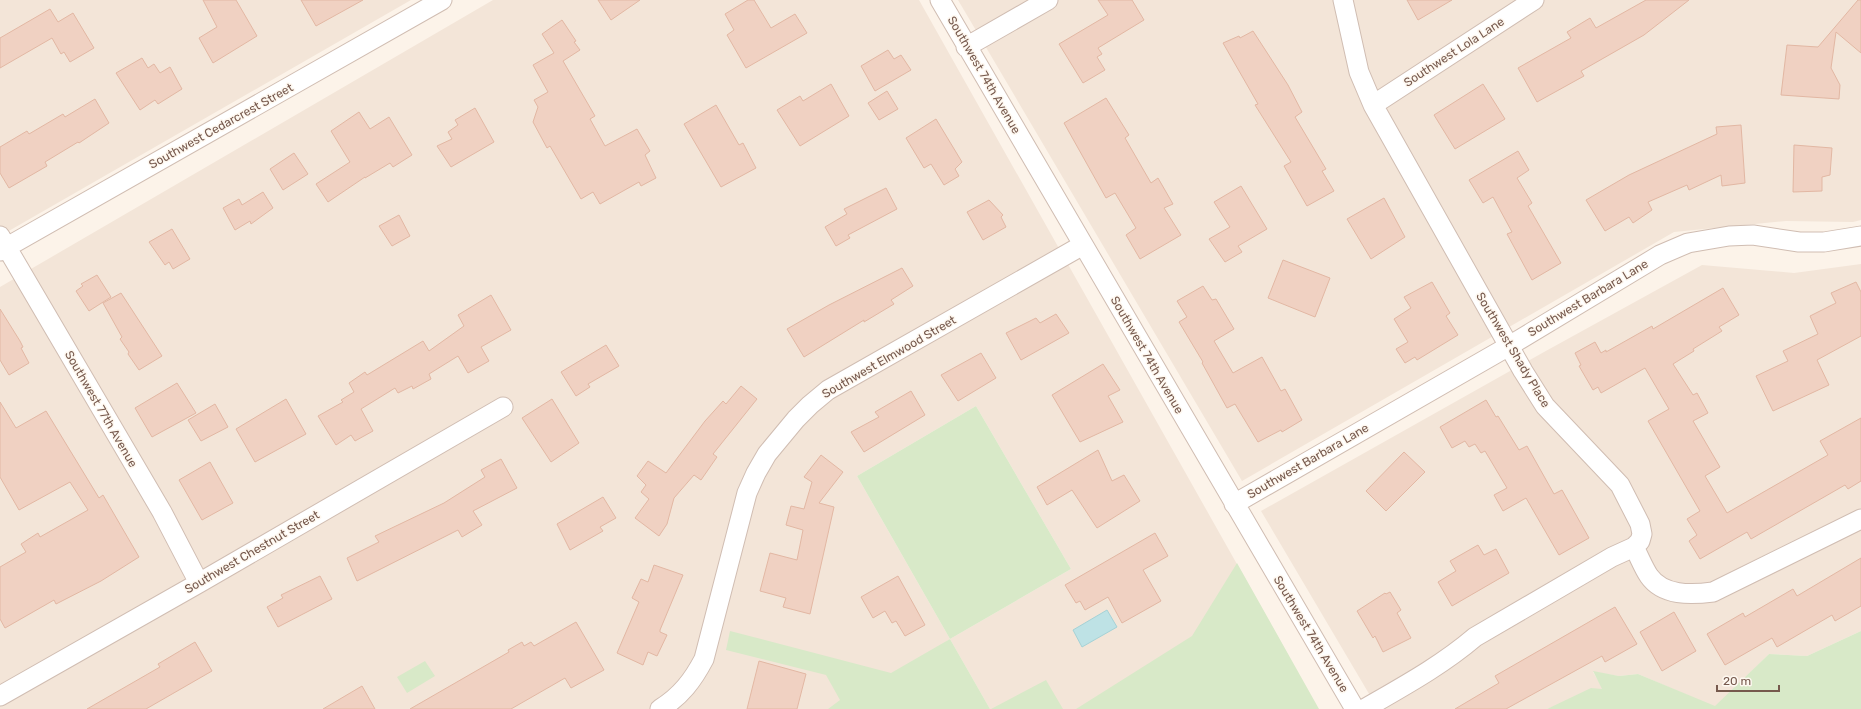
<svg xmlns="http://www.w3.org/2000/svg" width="1861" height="709" viewBox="0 0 1861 709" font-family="Rubik,sans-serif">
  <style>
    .residential { fill: #f3e5d8; fill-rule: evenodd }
    .green { fill: #d8e9c8 }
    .water { fill: #bee2e5; stroke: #a5d2d6 }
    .building { fill: #f0d1c2; stroke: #e2b7a3 }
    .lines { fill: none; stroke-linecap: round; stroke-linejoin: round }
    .street-casing { stroke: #d0bdb2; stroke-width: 21 }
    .street { stroke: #fff; stroke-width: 19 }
    .labels { text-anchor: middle; stroke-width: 3; stroke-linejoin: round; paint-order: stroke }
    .street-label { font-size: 12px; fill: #76594d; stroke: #fef8f0 }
  </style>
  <rect width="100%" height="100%" fill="#fcf3e9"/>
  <path class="residential" d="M 0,0 L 411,0 L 0,236 Z
    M 493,0 L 919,0 L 1291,660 L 1205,709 L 990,709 L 950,639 L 852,709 L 0,709 L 0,287 ZM 976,406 L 1071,569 L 950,639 L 857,476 Z
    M 958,0 L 1861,0 L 1861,220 L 1853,222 L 1786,221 L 1674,232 L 1242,481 Z
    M 1861,264 L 1861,631 L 1807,656 L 1769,654 L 1715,707 L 1638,674 L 1619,676 L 1593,672 L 1603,689 L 1547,709 L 1378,709 L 1261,511 L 1544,352 L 1702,265 L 1794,273 Z"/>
  <path class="green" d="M 976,406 L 1071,569 L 950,639 L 990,709 L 828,709 L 840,700 L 826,675 L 726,650 L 730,631 L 891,673 L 950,639 L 857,476 Z
    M 1237,563 L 1319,709 L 1076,709 L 1192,636 Z
    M 1861,631 L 1861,709 L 1547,709 L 1591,688 L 1602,689 L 1593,671 L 1619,676 L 1638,674 L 1715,706 L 1769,654 L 1807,656 Z
    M 425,661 L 435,676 L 407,693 L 397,677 Z
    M 1046,680 L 1063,709 L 991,709 Z"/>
  <path class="water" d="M 1107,610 L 1117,627 L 1082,647 L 1073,630 Z"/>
  <path class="building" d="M 203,0 L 236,0 L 257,36 L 213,63 L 199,38 L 217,27 Z
    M 301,0 L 363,0 L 316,26 Z
    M 598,0 L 640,0 L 611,20 Z
    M 748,0 L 754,0 L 771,28 L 795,14 L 807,33 L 746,68 L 727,35 L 734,30 L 725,14 Z
    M 1098,0 L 1132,0 L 1144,20 L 1098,48 L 1102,54 L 1097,57 L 1105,70 L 1083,83 L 1059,44 L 1108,15 Z
    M 1407,0 L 1452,0 L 1418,20 Z
    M 1646,0 L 1689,0 L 1644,35 L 1581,71 L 1584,76 L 1537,102 L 1518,68 L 1571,38 L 1567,32 L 1590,18 L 1596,28 Z
    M 1858,0 L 1861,0 L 1861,53 L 1836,32 L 1831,68 L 1840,85 L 1839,99 L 1781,95 L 1787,45 L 1818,47 Z
    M 50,9 L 58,22 L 73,13 L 94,48 L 70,62 L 64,52 L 61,54 L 52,38 L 0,68 L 0,38 Z
    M 562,20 L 576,41 L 574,42 L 580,50 L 563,61 L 595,116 L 590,119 L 605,146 L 637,129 L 650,151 L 645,155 L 656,178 L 641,186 L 639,182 L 600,204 L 593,192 L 581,199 L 550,146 L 547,148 L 533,122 L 538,107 L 534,100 L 548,92 L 533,65 L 554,53 L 542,34 Z
    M 1253,31 L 1288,85 L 1302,112 L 1295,117 L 1326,169 L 1322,171 L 1334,191 L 1307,206 L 1284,166 L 1291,162 L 1255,105 L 1258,104 L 1223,43 L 1239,36 L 1240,38 Z
    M 888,50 L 894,59 L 901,55 L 911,70 L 875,91 L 861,66 Z
    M 142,58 L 148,68 L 154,64 L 160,73 L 170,67 L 182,89 L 158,104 L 155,100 L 140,110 L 116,73 Z
    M 831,84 L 849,116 L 800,146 L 777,110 L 800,96 L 803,101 Z
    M 1483,84 L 1505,119 L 1455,149 L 1434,115 Z
    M 887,91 L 898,109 L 879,120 L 868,103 Z
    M 1106,98 L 1129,135 L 1125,138 L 1151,183 L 1158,178 L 1173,204 L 1164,208 L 1181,235 L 1140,259 L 1126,235 L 1136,228 L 1115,193 L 1106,198 L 1064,123 Z
    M 95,99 L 109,123 L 79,143 L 78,142 L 45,162 L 47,166 L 9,188 L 0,173 L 0,147 L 27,131 L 29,134 L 63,114 L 65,117 Z
    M 716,105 L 739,145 L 743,143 L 756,168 L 721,187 L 684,124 Z
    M 475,108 L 494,142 L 451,167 L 437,146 L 452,139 L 448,132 L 458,125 L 455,120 Z
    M 359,112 L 370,129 L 389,117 L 412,155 L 393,167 L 390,163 L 365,178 L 365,177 L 328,202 L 316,184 L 350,162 L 331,131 Z
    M 936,119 L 962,162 L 955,169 L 959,176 L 944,185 L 931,164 L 924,168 L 906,138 Z
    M 1741,125 L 1745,183 L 1722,186 L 1721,175 L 1689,190 L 1687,185 L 1648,202 L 1652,210 L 1633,223 L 1629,217 L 1605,231 L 1586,200 L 1629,175 L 1717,134 L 1716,127 Z
    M 1794,145 L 1832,148 L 1830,175 L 1822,177 L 1822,191 L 1793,192 Z
    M 1518,151 L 1529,170 L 1517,178 L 1532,203 L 1528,206 L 1561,263 L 1532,280 L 1507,234 L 1512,232 L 1493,197 L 1483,203 L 1469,180 Z
    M 294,153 L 308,174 L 283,190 L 270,169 Z
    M 1241,186 L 1267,229 L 1238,246 L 1242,252 L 1225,262 L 1209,239 L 1230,227 L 1214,202 Z
    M 886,188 L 897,209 L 848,235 L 850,238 L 836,246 L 825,227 L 847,214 L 844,209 Z
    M 263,192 L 273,208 L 251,224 L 250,221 L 235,230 L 223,208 L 239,199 L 242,205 Z
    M 1384,198 L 1405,237 L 1371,259 L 1347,219 Z
    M 989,200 L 1003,215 L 1001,217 L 1006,227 L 983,240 L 967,212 Z
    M 399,215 L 410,236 L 392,246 L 379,226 Z
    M 172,229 L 190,259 L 173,269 L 169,262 L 165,265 L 149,242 Z
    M 1283,260 L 1330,278 L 1315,317 L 1268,298 Z
    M 902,268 L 913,286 L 891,300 L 894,304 L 864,322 L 864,320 L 804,357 L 787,329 L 829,305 Z
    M 97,275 L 111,297 L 89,311 L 76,291 L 83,286 L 81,284 Z
    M 1432,282 L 1450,313 L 1446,316 L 1458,335 L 1417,360 L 1415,357 L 1405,363 L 1396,349 L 1408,342 L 1394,319 L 1411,308 L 1404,297 Z
    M 1856,282 L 1861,292 L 1861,336 L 1817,360 L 1829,385 L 1773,411 L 1756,376 L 1788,361 L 1783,351 L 1818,334 L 1810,316 L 1836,303 L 1831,293 Z
    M 1203,286 L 1212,300 L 1216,299 L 1234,329 L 1214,341 L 1233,373 L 1262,357 L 1281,391 L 1285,389 L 1302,420 L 1282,432 L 1281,430 L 1258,442 L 1235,404 L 1227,408 L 1202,363 L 1203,362 L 1179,322 L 1187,317 L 1177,301 Z
    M 1723,288 L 1739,315 L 1719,327 L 1722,331 L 1693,349 L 1694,351 L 1673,364 L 1693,395 L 1697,393 L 1708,413 L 1693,421 L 1720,467 L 1705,476 L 1727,513 L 1828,455 L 1820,441 L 1861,418 L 1861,481 L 1848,489 L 1845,485 L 1751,539 L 1747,532 L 1700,559 L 1689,541 L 1697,535 L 1687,519 L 1700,511 L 1648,421 L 1669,409 L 1645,368 L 1601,393 L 1598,387 L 1593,390 L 1579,366 L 1581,365 L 1575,353 L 1595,342 L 1601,353 L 1606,350 L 1606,352 L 1652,326 L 1653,329 Z
    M 121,293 L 162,356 L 139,370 L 128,354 L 129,352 L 120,339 L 122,337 L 103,303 Z
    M 491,295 L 511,330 L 481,347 L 489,361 L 468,373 L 458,356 L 429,374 L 431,379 L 413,389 L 412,386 L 398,393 L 395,388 L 361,409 L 373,431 L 355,441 L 351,435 L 336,445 L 318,416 L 343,402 L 341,400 L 354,392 L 349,383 L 365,372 L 367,375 L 423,341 L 429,351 L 464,326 L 458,315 Z
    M 0,309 L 20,341 L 23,347 L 21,348 L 29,363 L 9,375 L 0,360 Z
    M 1056,314 L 1069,333 L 1021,360 L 1006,333 L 1036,318 L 1040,323 Z
    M 606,345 L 619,366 L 588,384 L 590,387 L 576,396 L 561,372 Z
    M 981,353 L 996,378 L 958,401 L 941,375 Z
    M 1103,364 L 1120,390 L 1108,396 L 1123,422 L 1080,442 L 1052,395 Z
    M 177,383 L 196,413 L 152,437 L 135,408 Z
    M 741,386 L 757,399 L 713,454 L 717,457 L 701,480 L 694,475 L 674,498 L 667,524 L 659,536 L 635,518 L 649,499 L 641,492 L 646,485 L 637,476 L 648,461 L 666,473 L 705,421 L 723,401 L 726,404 Z
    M 911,391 L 925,415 L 864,452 L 851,432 L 879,417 L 875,412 Z
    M 286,399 L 306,434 L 255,462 L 236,429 Z
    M 552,399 L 579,443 L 551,462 L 522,418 Z
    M 1486,400 L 1496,417 L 1498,416 L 1519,450 L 1527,446 L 1554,494 L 1562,490 L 1589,538 L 1559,555 L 1526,498 L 1503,511 L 1494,495 L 1507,488 L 1485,451 L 1481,453 L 1475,444 L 1469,447 L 1465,441 L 1452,448 L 1440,427 Z
    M 0,402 L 16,428 L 46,411 L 99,498 L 103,495 L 139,557 L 101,581 L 56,604 L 54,600 L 5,628 L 0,619 L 0,567 L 26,552 L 21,544 L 38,533 L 40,537 L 88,510 L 70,482 L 19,510 L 0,477 Z
    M 215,404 L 228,427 L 201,441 L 188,420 Z
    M 1098,450 L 1112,481 L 1124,475 L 1140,501 L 1097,528 L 1072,490 L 1047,505 L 1037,487 Z
    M 1404,452 L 1425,472 L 1386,511 L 1366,491 Z
    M 821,455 L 843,472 L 819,503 L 834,507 L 810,614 L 783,607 L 786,598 L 760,591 L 770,553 L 797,560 L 803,530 L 786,525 L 791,506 L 804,509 L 812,482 L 804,477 Z
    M 501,459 L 517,488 L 473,511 L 482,525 L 462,537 L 458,530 L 357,581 L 347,558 L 379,542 L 375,536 L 444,503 L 485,477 L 481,470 Z
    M 210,462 L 233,503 L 202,520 L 179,480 Z
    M 603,497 L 616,518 L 600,527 L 603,531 L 570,550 L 557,524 Z
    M 1155,533 L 1168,556 L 1143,570 L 1161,601 L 1122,623 L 1108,597 L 1085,610 L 1080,601 L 1076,603 L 1065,585 Z
    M 1478,545 L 1484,555 L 1496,549 L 1509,573 L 1452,606 L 1438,582 L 1456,571 L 1450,561 Z
    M 1861,558 L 1861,606 L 1835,621 L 1832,615 L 1777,647 L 1772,638 L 1725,665 L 1707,634 L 1743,613 L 1745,617 L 1793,589 L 1797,596 Z
    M 654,565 L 683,575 L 660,630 L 660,632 L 667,635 L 657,656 L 648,652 L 643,665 L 617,653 L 639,602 L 632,598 L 641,579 L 648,582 Z
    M 320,576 L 332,599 L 278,627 L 267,607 L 283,598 L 281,595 Z
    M 898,576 L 925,625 L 905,636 L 896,621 L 892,623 L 885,611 L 873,618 L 861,597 Z
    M 1390,592 L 1401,610 L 1397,613 L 1411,638 L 1383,652 L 1375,636 L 1373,638 L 1357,611 L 1385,593 L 1386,594 Z
    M 1615,607 L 1637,644 L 1605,662 L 1602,656 L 1506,709 L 1455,709 L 1499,683 L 1495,676 Z
    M 1674,612 L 1696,651 L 1662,671 L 1640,632 Z
    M 576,622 L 604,670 L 571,688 L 565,678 L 511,709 L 410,709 L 509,652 L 508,650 L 522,642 L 524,646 L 531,642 L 534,646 Z
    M 195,642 L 212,671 L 146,709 L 87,709 L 160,667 L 158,664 Z
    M 759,661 L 806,674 L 797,709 L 747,709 Z
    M 362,686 L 375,709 L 323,709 Z"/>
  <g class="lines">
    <defs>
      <path id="street" d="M 940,0 L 1355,709
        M 1343,0 L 1359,72 L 1373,105 L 1523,371 L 1545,406 L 1620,485 L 1640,524 L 1642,534 L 1640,541 L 1634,547 L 1612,557 L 1475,637 C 1441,666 1402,687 1364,709
        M 966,47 L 1048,0
        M 1373,105 L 1534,0
        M 0,236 L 162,512 L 199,583
        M 0,251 L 442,0
        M 1234,504 L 1509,346 L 1660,255 L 1688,243 L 1729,236 L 1753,235 L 1799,242 L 1824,242 L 1861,236
        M 1634,547 C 1639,556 1643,567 1649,576 C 1663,596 1691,595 1713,592 L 1861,519
        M 0,696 L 199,583 L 503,407
        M 660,709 C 681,696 693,680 704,659 L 747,493 L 756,473 L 767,454 L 796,419 L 810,405 L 828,390 L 1083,245"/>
    </defs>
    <use href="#street" class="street-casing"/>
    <use href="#street" class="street"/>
  </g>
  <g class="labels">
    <g class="street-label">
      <text transform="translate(1454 52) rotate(-33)" y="4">Southwest Lola Lane</text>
      <text transform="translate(984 75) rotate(60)" y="4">Southwest 74th Avenue</text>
      <text transform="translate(221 126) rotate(-29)" y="4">Southwest Cedarcrest Street</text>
      <text transform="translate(1588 298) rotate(-31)" y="4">Southwest Barbara Lane</text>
      <text transform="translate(1513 350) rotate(59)" y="4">Southwest Shady Place</text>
      <text transform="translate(1147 355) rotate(60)" y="4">Southwest 74th Avenue</text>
      <text transform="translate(889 357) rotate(-30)" y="4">Southwest Elmwood Street</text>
      <text transform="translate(101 409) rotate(60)" y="4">Southwest 77th Avenue</text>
      <text transform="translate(1308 461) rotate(-30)" y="4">Southwest Barbara Lane</text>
      <text transform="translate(252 552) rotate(-30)" y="4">Southwest Chestnut Street</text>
      <text transform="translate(1311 634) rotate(59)" y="4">Southwest 74th Avenue</text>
    </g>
  </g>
  <path d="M1717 685v6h62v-6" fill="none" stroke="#76594d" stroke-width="2"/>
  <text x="1723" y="685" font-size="12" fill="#76594d" stroke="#fef8f0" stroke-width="3" paint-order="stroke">20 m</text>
</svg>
